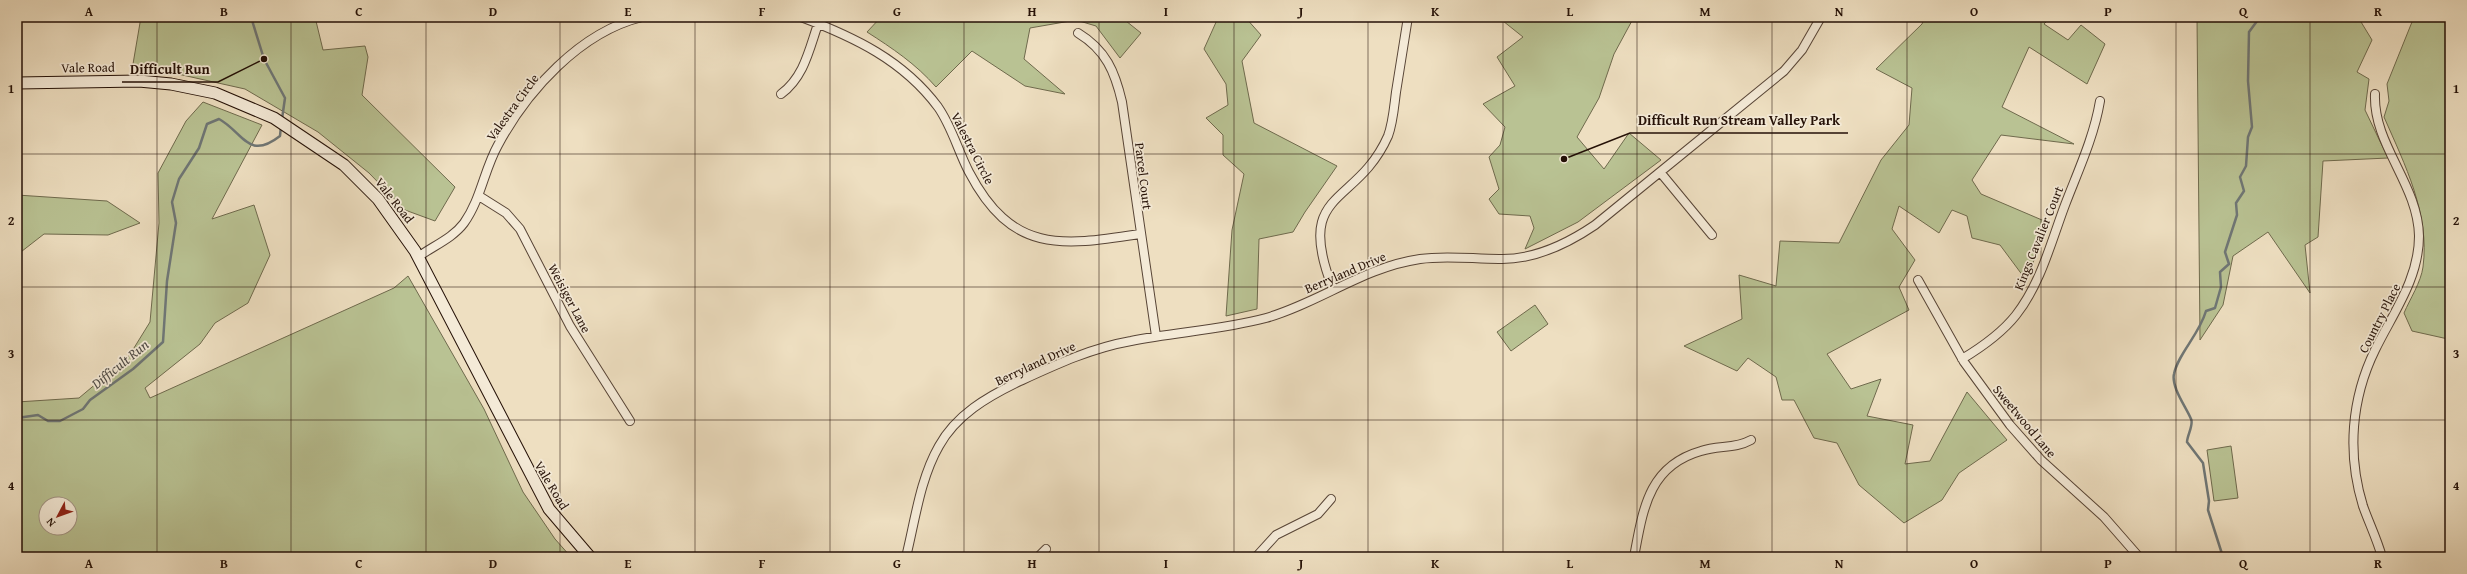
<svg xmlns="http://www.w3.org/2000/svg" width="2467" height="574" viewBox="0 0 2467 574" font-family="'Gentium Book Plus',serif">
  <style>
    .green { fill: #b9c293; stroke: #6f6a4d; fill-rule: evenodd }
    .lines { fill: none; stroke-linecap: round; stroke-linejoin: round }
    .stream { stroke: #6f7675; stroke-width: 2.5 }
    .minor-casing { stroke: #574436; stroke-width: 10 }
    .secondary-casing { stroke: #251107; stroke-width: 13 }
    .minor { stroke: #f4ead7; stroke-width: 8 }
    .secondary { stroke: #f4ead7; stroke-width: 11 }
    .grid { fill: none; stroke: #251107; stroke-width: 1; stroke-opacity: 0.55 }
    .labels { text-anchor: middle; stroke-width: 3.5; stroke-linejoin: round; paint-order: stroke }
    .street-label { font-size: 13px; fill: #251107; stroke: #f4ead7 }
    .water-label { font-size: 14px; font-style: italic; fill: #504c47; stroke: #f4ead7 }
    .leader { fill: none; stroke: #251107; stroke-width: 1.5 }
    .callout-dot { fill: #251107; stroke: #f4ead7; stroke-width: 1.5 }
    .callout-label { font-size: 14px; text-anchor: middle; font-weight: bold; fill: #251107; stroke: #f4ead7; stroke-width: 3.5; stroke-linejoin: round; paint-order: stroke }
    .neatline { fill: none; stroke: #251107; stroke-width: 1.5 }
    .grid-label { font-size: 13px; text-anchor: middle; font-weight: bold; fill: #251107 }
  </style>
  <rect width="100%" height="100%" fill="#eedfc1"/>
  <filter id="stains"><feTurbulence type="fractalNoise" baseFrequency=".005" numOctaves="4"/><feColorMatrix values="0 0 0 0 .2 0 0 0 0 .09 0 0 0 0 .02 0 0 0 .5 -.17"/></filter>
  <radialGradient id="worn" r=".72"><stop offset=".6" stop-color="#630" stop-opacity="0"/><stop offset="1" stop-color="#630" stop-opacity=".3"/></radialGradient>
  <path class="green" d="M 141,17 L 315,17 L 323,50 L 365,46 L 368,57 L 362,95 L 455,187 L 435,221 L 405,210 L 369,173 L 318,132 L 245,89 L 133,64 Z
    M 881,17 L 1121,17 L 1141,33 L 1120,58 L 1096,26 L 1076,20 L 1030,28 L 1024,59 L 1065,94 L 1025,86 L 972,51 L 936,87 C 916,64 892,48 867,32 Z
    M 1205,17 L 1245,17 L 1261,35 L 1242,61 L 1254,123 L 1337,166 L 1305,212 L 1293,232 L 1259,239 L 1257,309 L 1226,316 L 1232,230 L 1244,174 L 1223,155 L 1223,135 L 1206,118 L 1228,105 L 1226,84 L 1204,49 L 1217,20 Z
    M 1498,17 L 1634,17 L 1614,54 L 1599,98 L 1577,137 L 1604,169 L 1629,133 L 1661,160 L 1578,222 L 1525,249 L 1534,228 L 1530,216 L 1499,214 L 1489,199 L 1499,189 L 1489,157 L 1500,145 L 1505,127 L 1483,104 L 1515,86 L 1497,57 L 1523,37 Z
    M 1925,17 L 2051,17 L 2044,24 L 2068,40 L 2081,25 L 2105,44 L 2087,84 L 2029,47 L 2002,107 L 2074,144 L 2001,135 L 1972,180 L 1981,194 L 2049,223 L 2026,280 L 2000,245 L 1972,238 L 1967,216 L 1952,210 L 1939,233 L 1899,206 L 1892,229 L 1915,260 L 1899,287 L 1909,310 L 1827,354 L 1851,389 L 1881,379 L 1867,416 L 1913,425 L 1905,464 L 1930,461 L 1967,392 L 2007,440 L 1959,473 L 1942,500 L 1904,523 L 1859,485 L 1837,443 L 1814,438 L 1794,400 L 1782,400 L 1776,377 L 1748,358 L 1737,371 L 1684,346 L 1742,319 L 1739,275 L 1776,286 L 1780,241 L 1839,243 L 1881,160 L 1909,125 L 1912,88 L 1876,69 L 1922,24 Z
    M 2197,17 L 2358,17 L 2372,40 L 2357,72 L 2369,79 L 2365,110 L 2388,158 L 2323,161 L 2318,237 L 2305,245 L 2310,293 L 2268,232 L 2233,256 L 2223,305 L 2200,340 Z
    M 2414,17 L 2450,17 L 2450,228 L 2445,234 L 2450,238 L 2448,339 L 2412,331 L 2404,313 C 2410,299 2421,282 2423,267 C 2430,214 2405,165 2384,117 L 2389,101 L 2387,84 Z
    M 203,102 L 262,125 L 212,219 L 254,205 L 270,255 L 248,303 L 215,323 L 200,344 L 145,388 L 150,398 L 394,288 L 408,276 L 484,409 L 523,492 L 555,539 L 571,557 L 17,557 L 17,402 L 79,398 L 129,356 L 150,322 L 159,223 L 158,173 L 186,121 ZM 46,504 L 70,504 L 70,528 L 46,528 Z
    M 17,195 L 107,201 L 140,223 L 108,235 L 44,234 L 17,255 Z
    M 1535,305 L 1548,324 L 1511,351 L 1497,332 Z
    M 2231,446 L 2238,498 L 2214,501 L 2207,450 Z"/>
  <g class="lines">
    <path class="stream" d="M 251,17 L 264,59 L 285,98 L 282,119
      M 17,418 L 38,415 L 48,421 L 60,421 L 83,409 L 90,400 L 133,369 L 163,342 L 167,281 L 176,223 L 172,202 L 179,179 L 199,148 L 207,124 L 219,119 C 243,132 248,161 280,136 L 281,126
      M 2223,557 L 2208,510 L 2209,501 L 2203,463 L 2187,442 C 2187,436 2194,424 2191,419 C 2186,407 2171,387 2174,374 C 2178,354 2199,335 2206,311 L 2215,308 L 2221,287 L 2220,272 L 2229,264 L 2225,252 L 2237,215 L 2236,203 L 2244,191 L 2240,177 L 2246,166 L 2248,137 L 2252,127 L 2248,81 L 2249,32 L 2260,17"/>
    <defs>
      <path id="minor" d="M 801,17 C 854,37 903,60 938,107 C 952,127 958,151 969,172 C 1012,254 1061,246 1140,234
        M 1078,33 C 1106,50 1115,72 1122,102 L 1156,336
        M 781,94 C 804,77 809,50 818,24
        M 2375,94 C 2373,145 2418,184 2419,236 C 2419,279 2393,313 2375,350 C 2351,399 2347,454 2363,506 C 2369,523 2377,539 2382,557
        M 1660,172 L 1712,235
        M 479,196 L 506,213 L 520,229 L 570,326 L 630,421
        M 418,257 C 433,246 453,238 464,223 C 481,199 484,170 498,145 C 527,91 580,32 642,17
        M 1918,280 L 1964,362 L 2010,425 L 2041,460 L 2104,517 L 2139,557
        M 1333,289 C 1293,188 1356,208 1388,136 C 1393,123 1394,107 1396,92 C 1400,67 1404,42 1408,17
        M 1962,359 C 1982,347 2001,334 2016,315 C 2041,283 2051,242 2065,205 C 2078,171 2094,137 2100,101
        M 906,557 C 915,521 920,479 939,446 C 956,415 987,397 1018,382 C 1055,365 1091,348 1131,341 C 1176,332 1221,330 1266,318 C 1319,303 1364,267 1420,259 C 1446,255 1473,259 1499,259 C 1534,260 1567,244 1595,225 L 1784,71 L 1802,50 L 1821,17
        M 1038,557 L 1046,549
        M 1256,557 L 1276,535 L 1318,514 L 1331,499
        M 1634,557 C 1643,510 1648,466 1701,451 C 1718,445 1735,449 1751,440"/>
      <path id="secondary" d="M 17,83 L 139,81 L 171,84 L 215,93 L 274,118 L 344,165 L 378,199 L 415,251 L 549,509 L 590,557"/>
    </defs>
    <use href="#minor" class="minor-casing"/>
    <use href="#secondary" class="secondary-casing"/>
    <use href="#minor" class="minor"/>
    <use href="#secondary" class="secondary"/>
  </g>
  <path class="grid" d="M 157,17 L 157,557M 291,17 L 291,557M 426,17 L 426,557M 560,17 L 560,557M 695,17 L 695,557M 830,17 L 830,557M 964,17 L 964,557M 1099,17 L 1099,557M 1234,17 L 1234,557M 1368,17 L 1368,557M 1503,17 L 1503,557M 1637,17 L 1637,557M 1772,17 L 1772,557M 1907,17 L 1907,557M 2041,17 L 2041,557M 2176,17 L 2176,557M 2310,17 L 2310,557M 17,154 L 2450,154M 17,287 L 2450,287M 17,420 L 2450,420"/>
  <g class="labels">
    <g class="street-label">
      <text transform="translate(88 67) rotate(-1)" y="5">Vale Road</text>
      <text transform="translate(512 107) rotate(-54)" y="5">Valestra Circle</text>
      <text transform="translate(973 148) rotate(63)" y="5">Valestra Circle</text>
      <text transform="translate(1144 176) rotate(83)" y="5">Parcel Court</text>
      <text transform="translate(395 200) rotate(52)" y="5">Vale Road</text>
      <text transform="translate(2038 238) rotate(-68)" y="5">Kings Cavalier Court</text>
      <text transform="translate(1345 272) rotate(-23)" y="5">Berryland Drive</text>
      <text transform="translate(570 298) rotate(62)" y="5">Weisiger Lane</text>
      <text transform="translate(2379 318) rotate(-63)" y="5">Country Place</text>
      <text transform="translate(1035 363) rotate(-25)" y="5">Berryland Drive</text>
      <text transform="translate(2025 421) rotate(50)" y="5">Sweetwood Lane</text>
      <text transform="translate(552 485) rotate(59)" y="5">Vale Road</text>
    </g>
    <g class="water-label">
      <text transform="translate(120 364) rotate(-39)" y="5">Difficult Run</text>
    </g>
  </g>
  <path class="leader" d="M264 59L218 82H122M1564 159L1630 133H1848"/>
  <g class="callout-dot">
    <circle cx="264" cy="59" r="4"/>
    <circle cx="1564" cy="159" r="4"/>
  </g>
  <g class="callout-label">
    <text x="170" y="74">Difficult Run</text>
    <text x="1739" y="125">Difficult Run Stream Valley Park</text>
  </g>
  <rect width="2467" height="574" fill="none" stroke="#eedfc1" stroke-width="44"/>
  <g transform="translate(58 516) rotate(229)"><circle r="19" fill="#f4ead7" stroke="#a19384"/>
  <path d="M0-3L7 15L0 10L-7 15Z" fill="#8f2418"/>
  <text y="-6" font-size="11" font-weight="bold" text-anchor="middle" fill="#251107">N</text>
  </g>
  <rect x="22" y="22" width="2423" height="530" class="neatline"/>
  <g class="grid-label">
    <text x="89" y="16">A</text>
    <text x="224" y="16">B</text>
    <text x="359" y="16">C</text>
    <text x="493" y="16">D</text>
    <text x="628" y="16">E</text>
    <text x="762" y="16">F</text>
    <text x="897" y="16">G</text>
    <text x="1032" y="16">H</text>
    <text x="1166" y="16">I</text>
    <text x="1301" y="16">J</text>
    <text x="1435" y="16">K</text>
    <text x="1570" y="16">L</text>
    <text x="1705" y="16">M</text>
    <text x="1839" y="16">N</text>
    <text x="1974" y="16">O</text>
    <text x="2108" y="16">P</text>
    <text x="2243" y="16">Q</text>
    <text x="2378" y="16">R</text>
    <text x="11" y="93">1</text>
    <text x="2456" y="93">1</text>
    <text x="11" y="225">2</text>
    <text x="2456" y="225">2</text>
    <text x="11" y="358">3</text>
    <text x="2456" y="358">3</text>
    <text x="11" y="490">4</text>
    <text x="2456" y="490">4</text>
    <text x="89" y="568">A</text>
    <text x="224" y="568">B</text>
    <text x="359" y="568">C</text>
    <text x="493" y="568">D</text>
    <text x="628" y="568">E</text>
    <text x="762" y="568">F</text>
    <text x="897" y="568">G</text>
    <text x="1032" y="568">H</text>
    <text x="1166" y="568">I</text>
    <text x="1301" y="568">J</text>
    <text x="1435" y="568">K</text>
    <text x="1570" y="568">L</text>
    <text x="1705" y="568">M</text>
    <text x="1839" y="568">N</text>
    <text x="1974" y="568">O</text>
    <text x="2108" y="568">P</text>
    <text x="2243" y="568">Q</text>
    <text x="2378" y="568">R</text>
  </g>
  <rect width="100%" height="100%" filter="url(#stains)"/>
  <rect width="100%" height="100%" fill="url(#worn)"/>
</svg>
